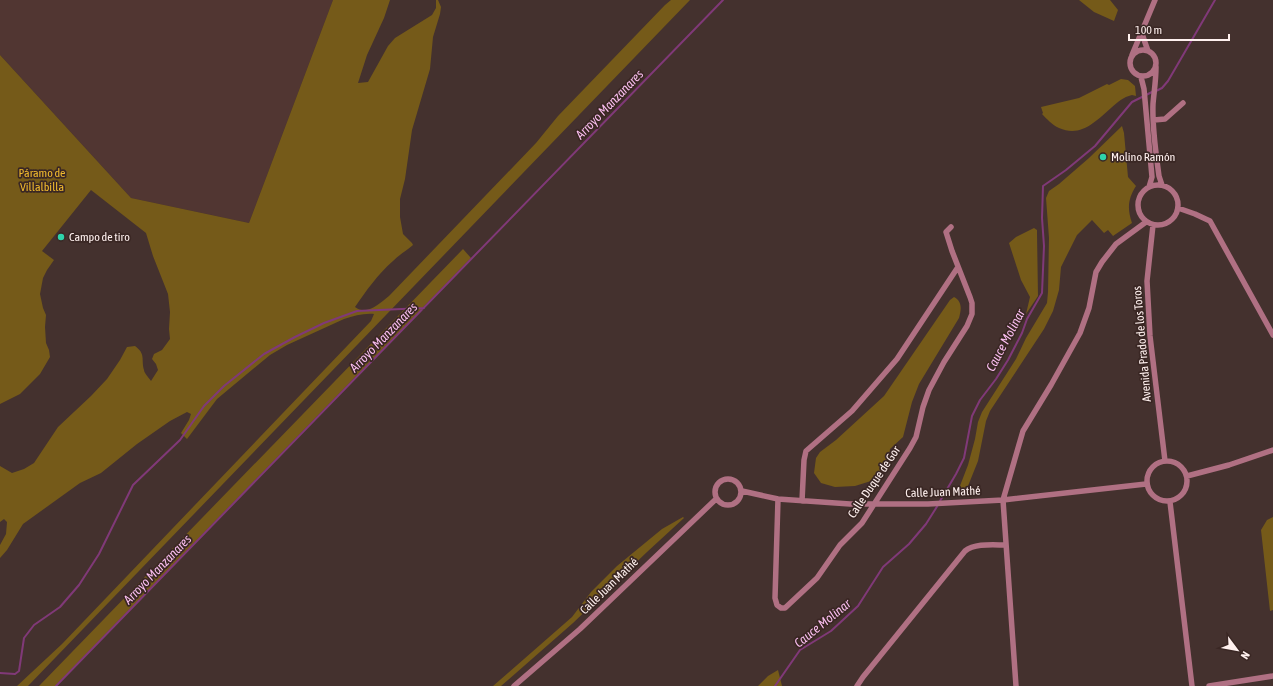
<svg xmlns="http://www.w3.org/2000/svg" width="1273" height="686" viewBox="0 0 1273 686" font-family="'Asap Condensed',sans-serif">
  <style>
    .built { fill: #513632 }
    .green { fill: #755a19 }
    .lines { fill: none; stroke-linecap: round; stroke-linejoin: round }
    .stream { stroke: #803978; stroke-width: 2 }
    .minor { stroke: #b07083; stroke-width: 5.5 }
    .poi-dot { fill: #2ed4ab; stroke: #3a2724; stroke-width: 1.5 }
    .labels { text-anchor: middle; stroke-width: 3.5; stroke-linejoin: round; paint-order: stroke }
    .poi-label { font-size: 12px; fill: #fff1ef; stroke: #3a2724; text-anchor: start }
    .park-label { font-size: 12px; fill: #f2bb2d; stroke: #3a2724 }
    .street-label { font-size: 12px; fill: #fff1ef; stroke: #3a2724 }
    .water-label { font-size: 13px; font-style: italic; fill: #fbbff1; stroke: #3a2724 }
  </style>
  <rect width="100%" height="100%" fill="#44312e"/>
  <path class="built" d="M 0,0 L 333,0 L 249,223 L 131,198 L 0,55 Z"/>
  <path class="green" d="M 333,0 L 390,0 L 384,18 L 367,55 L 358,83 L 368,82 L 388,46 L 395,38 L 432,15 L 436,8 L 436,0 L 438,0 L 441,7 L 440,14 L 433,37 L 430,69 L 412,130 L 405,179 L 400,199 L 400,217 L 403,234 L 412,243 L 413,245 C 406,251 399,255 393,261 C 378,274 366,291 355,307 C 367,316 379,304 389,296 L 536,143 L 558,116 L 665,5 L 671,0 L 690,0 L 28,686 L 17,686 L 62,644 L 371,321 L 374,314 C 364,313 354,316 344,319 L 287,345 L 270,355 L 217,399 L 187,439 L 181,433 L 189,420 L 191,414 L 187,412 L 170,421 L 137,444 L 101,473 L 80,483 L 23,524 L 7,550 L 0,558 L 0,545 L 6,534 L 7,522 L 4,519 L 0,522 L 0,466 L 12,473 L 24,469 L 34,463 L 58,427 L 91,396 L 107,379 L 120,360 L 127,347 L 135,346 C 146,354 141,359 144,370 C 144,373 149,378 151,381 L 158,370 L 156,364 L 152,359 L 154,354 L 162,350 L 170,339 L 169,329 L 170,312 L 168,294 L 153,256 L 146,233 L 91,190 L 42,251 L 54,260 L 47,270 L 43,278 L 40,294 L 43,308 L 46,315 L 45,327 L 46,343 L 49,350 L 50,357 L 40,374 L 20,394 L 0,404 L 0,55 L 131,198 L 249,223 Z
    M 1079,0 L 1110,0 L 1118,10 L 1114,21 L 1094,12 Z
    M 1121,79 L 1128,80 L 1135,86 L 1136,96 L 1132,95 C 1123,97 1118,102 1111,108 C 1096,121 1081,138 1059,128 C 1052,125 1047,119 1042,114 L 1043,113 L 1041,107 L 1079,98 L 1107,84 L 1109,85 Z
    M 1122,126 L 1124,133 L 1128,177 L 1136,186 C 1128,199 1127,208 1132,223 L 1113,236 L 1108,230 L 1104,233 L 1092,220 L 1077,235 L 1061,267 L 1059,290 L 1053,311 L 1044,329 L 990,411 L 986,421 L 978,461 L 966,491 L 958,491 L 968,465 L 975,439 L 978,422 L 982,412 L 1016,359 L 1026,338 L 1047,303 L 1048,292 L 1049,238 L 1046,198 L 1049,191 L 1059,184 L 1089,158 Z
    M 1034,228 L 1037,230 L 1037,233 L 1038,296 L 1026,314 L 1030,297 L 1021,280 L 1009,243 L 1016,237 Z
    M 463,249 L 471,258 L 55,686 L 39,686 Z
    M 954,297 C 963,302 961,310 959,318 L 919,384 L 912,402 L 903,437 L 890,449 L 888,461 L 882,474 L 871,481 L 855,486 L 835,487 L 821,483 L 814,473 L 816,458 L 820,452 L 836,440 L 884,396 L 950,300 Z
    M 683,517 L 684,518 L 647,552 L 573,623 L 501,686 L 493,686 L 572,617 L 591,592 L 617,566 L 662,529 Z
    M 1273,517 L 1273,610 L 1270,611 L 1261,530 L 1267,520 Z
    M 778,670 L 782,686 L 758,686 L 768,676 Z"/>
  <g class="lines">
    <path class="stream" d="M 1156,91 L 1162,88 L 1168,81 L 1215,0
      M 940,501 L 956,474 L 964,458 L 972,416 L 980,400 L 996,379 L 1008,360 L 1022,333 L 1027,319 L 1042,293 L 1044,246 L 1042,218 L 1043,186 L 1066,170 L 1095,146 L 1132,102 L 1152,92
      M 0,673 L 15,674 L 19,671 L 24,638 L 34,625 L 60,607 L 79,585 L 99,554 L 133,485 L 180,440 L 204,406 L 224,386 L 264,354 L 295,337 L 324,323 L 357,311 L 424,308
      M 56,686 L 723,0
      M 775,686 L 800,650 L 831,631 L 858,606 L 883,567 L 909,544 L 926,524 L 938,505"/>
    <path class="minor" d="M 1141,31 L 1148,51
      M1130 63a13 13 0 1 1 26 0a13 13 0 1 1-26 0Z
      M 1132,55 L 1155,0
      M 1156,67 C 1156,80 1154,92 1153,104 C 1152,128 1156,153 1159,176 L 1162,185
      M 1141,77 L 1144,89 L 1152,177 L 1149,187
      M 1154,120 L 1165,119 L 1183,103
      M1138 205a20 20 0 1 1 40 0a20 20 0 1 1-40 0Z
      M 1178,208 L 1195,214 L 1210,221 L 1273,335
      M 1153,225 L 1147,281 L 1150,336 L 1165,461
      M1147 481a20 20 0 1 1 40 0a20 20 0 1 1-40 0Z
      M 1187,476 L 1229,465 L 1273,450
      M715 492a13 13 0 1 1 26 0a13 13 0 1 1-26 0Z
      M 742,491 L 778,499 L 850,504 L 928,504 L 1003,500 L 1146,484
      M 778,499 L 775,598 L 777,605 L 781,608 L 785,608 L 817,578 L 840,545 L 862,523 L 910,448 L 916,437 L 923,407 L 929,390 L 944,362 L 967,326 L 972,314 L 972,303 L 970,297 L 952,251 L 946,232 L 951,227
      M 802,501 L 804,460 L 806,451 L 852,411 L 897,359 L 958,267
      M 1170,502 L 1192,686
      M 514,686 L 580,629 L 716,499
      M 857,686 L 863,677 L 965,551 C 975,543 993,545 1006,545
      M 1016,686 L 1003,500 L 1023,431 L 1051,385 L 1080,333 L 1089,308 L 1096,272 L 1102,262 L 1116,244 L 1146,222
      M 1209,686 L 1273,676"/>
  </g>
  <g class="poi-dot">
    <circle cx="1103" cy="157" r="4"/>
    <circle cx="61" cy="237" r="4"/>
  </g>
  <g class="labels">
    <g class="poi-label">
      <text x="1111" y="161">Molino Ramón</text>
      <text x="69" y="241">Campo de tiro</text>
    </g>
    <g class="park-label">
      <text x="42" y="177">Páramo de<tspan x="42" dy="14">Villalbilla</tspan></text>
    </g>
    <g class="street-label">
      <text transform="translate(1142 344) rotate(-95)" y="4">Avenida Prado de los Toros</text>
      <text transform="translate(874 482) rotate(-56)" y="4">Calle Duque de Gor</text>
      <text transform="translate(943 492) rotate(-2)" y="4">Calle Juan Mathé</text>
      <text transform="translate(609 586) rotate(-44)" y="4">Calle Juan Mathé</text>
    </g>
    <g class="water-label">
      <text transform="translate(609 104) rotate(-46)" y="5">Arroyo Manzanares</text>
      <text transform="translate(383 337) rotate(-46)" y="5">Arroyo Manzanares</text>
      <text transform="translate(1005 340) rotate(-62)" y="5">Cauce Molinar</text>
      <text transform="translate(157 569) rotate(-46)" y="5">Arroyo Manzanares</text>
      <text transform="translate(822 623) rotate(-39)" y="5">Cauce Molinar</text>
    </g>
  </g>
  <g transform="translate(1237 650) rotate(122)" stroke="#3a2724" stroke-width="3" paint-order="stroke">
  <path d="M0-3L7 15L0 10L-7 15Z" fill="#fff1ef"/>
  <text y="-6" font-size="11" font-weight="bold" text-anchor="middle" fill="#fff1ef">N</text>
  </g>
  <path d="M1129 34v6h100v-6" fill="none" stroke="#fff1ef" stroke-width="2"/>
  <text x="1135" y="34" font-size="12" fill="#fff1ef" stroke="#3a2724" stroke-width="3" paint-order="stroke">100 m</text>
</svg>
